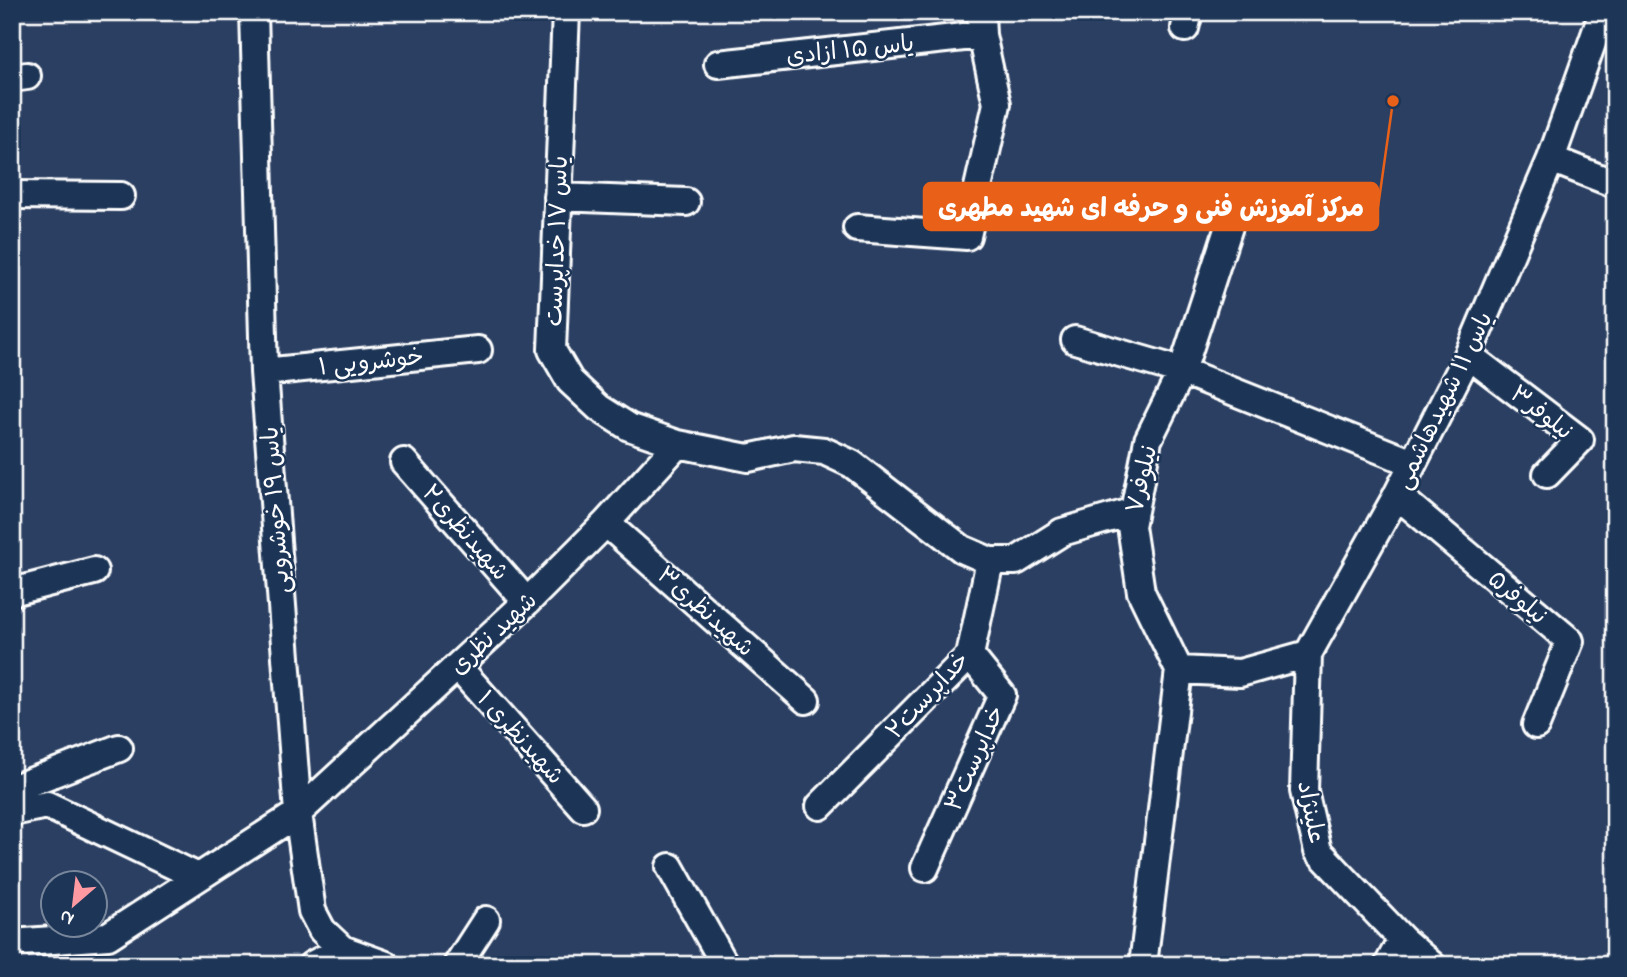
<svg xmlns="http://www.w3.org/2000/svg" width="1627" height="977" viewBox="0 0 1627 977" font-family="'Indie Flower','Playpen Sans Arabic',sans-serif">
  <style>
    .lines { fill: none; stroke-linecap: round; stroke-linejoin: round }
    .minor-casing { stroke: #fff; stroke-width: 32 }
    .minor { stroke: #1d3557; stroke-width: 26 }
    .labels { text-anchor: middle; stroke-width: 5; stroke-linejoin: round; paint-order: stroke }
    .street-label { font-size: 24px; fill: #fff; stroke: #1d3557 }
    .leader { fill: none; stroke: #e96118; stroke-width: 2.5 }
    .callout-dot { fill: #e96118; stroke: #1d3557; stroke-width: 2.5 }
    .callout { fill: #e96118; stroke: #e96118; stroke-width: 2.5 }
    .callout-label { font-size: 26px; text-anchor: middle; font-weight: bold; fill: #fff }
  </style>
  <rect width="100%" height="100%" fill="#2b3f62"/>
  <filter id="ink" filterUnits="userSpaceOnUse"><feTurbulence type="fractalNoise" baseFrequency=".0143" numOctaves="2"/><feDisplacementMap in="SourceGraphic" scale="14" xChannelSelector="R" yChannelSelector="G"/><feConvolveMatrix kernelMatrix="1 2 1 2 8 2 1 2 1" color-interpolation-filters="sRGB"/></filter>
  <g filter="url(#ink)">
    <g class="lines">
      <defs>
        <path id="minor" d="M 254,12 L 264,372 L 298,813 L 312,911 L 322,930 L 342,949 L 386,965
          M 566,12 L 552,350 L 570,381 L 599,408 L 629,427 L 678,444 L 748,458 L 794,448 L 824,451 L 852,464 L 962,549 L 990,561 L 1016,561 L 1062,532 L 1134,511
          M 1185,28 L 1189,12
          M 718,64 L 982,35
          M 12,78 L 27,76
          M 1551,159 L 1615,184
          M 12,195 L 121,196
          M 558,197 L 686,202
          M 857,228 L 967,236 L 997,104 L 982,35 L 981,12
          M 1075,340 L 1182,371 L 1413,463
          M 1468,355 L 1580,440 L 1547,474
          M 264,372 L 478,350
          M 404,462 L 527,602
          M 1397,495 L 1570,641 L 1536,725
          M 606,523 L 806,700
          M 12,592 L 94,571
          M 1308,654 L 1304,791 L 1318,851 L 1402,939 L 1432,965
          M 458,667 L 583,808
          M 1179,670 L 1240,673 L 1308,654 L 1397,495 L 1468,355 L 1551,159 L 1603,12
          M 1179,670 L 1141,592 L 1131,526 L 1148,440 L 1182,371 L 1237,202
          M 12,789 L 119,748
          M 820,806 L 970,655 L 990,561
          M 12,812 L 47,805 L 198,877
          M 670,867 L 725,965
          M 925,868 L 1002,695 L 970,655
          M 12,943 L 108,936 L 298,813 L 527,602 L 606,523 L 678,444
          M 312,965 L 342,949
          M 457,965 L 486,920
          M 1143,965 L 1179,670
          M 1388,965 L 1402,939"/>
      </defs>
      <use href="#minor" class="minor-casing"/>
      <use href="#minor" class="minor"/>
    </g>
  </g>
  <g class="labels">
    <g class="street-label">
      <text transform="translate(850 49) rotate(-6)" y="8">یاس ۱۵ ازادی</text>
      <text transform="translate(556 241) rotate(-88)" y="8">یاس ۱۷ خداپرست</text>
      <text transform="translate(371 361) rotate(-6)" y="8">خوشرویی ۱</text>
      <text transform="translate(1443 400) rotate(-64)" y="8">یاس ۱۱ شهیدهاشمی</text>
      <text transform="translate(1542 412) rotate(38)" y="8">نیلوفر۳</text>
      <text transform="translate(1141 479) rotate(-77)" y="8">نیلوفر۷</text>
      <text transform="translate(275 510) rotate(-94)" y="8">یاس ۱۹ خوشرویی</text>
      <text transform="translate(466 532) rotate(49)" y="8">شهیدنظری۲</text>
      <text transform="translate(1518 597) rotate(40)" y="8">نیلوفر۵</text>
      <text transform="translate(706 611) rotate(42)" y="8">شهیدنظری۳</text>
      <text transform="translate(493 633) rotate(-43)" y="8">شهید نظری</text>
      <text transform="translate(927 695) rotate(-47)" y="8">خداپرست۲</text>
      <text transform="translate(521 737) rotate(48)" y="8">شهیدنظری ۱</text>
      <text transform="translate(974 758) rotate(-66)" y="8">خداپرست۳</text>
      <text transform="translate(1312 812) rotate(79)" y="8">علینژاد</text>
    </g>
  </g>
  <path class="leader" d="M1393 101L1378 207"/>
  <circle class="callout-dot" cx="1393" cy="101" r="7"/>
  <rect class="callout" x="924" y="183" width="454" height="47" rx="7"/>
  <g class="callout-label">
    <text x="1151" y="216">مرکز آموزش فنی و حرفه ای شهید مطهری</text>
  </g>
  <rect width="1627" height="977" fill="none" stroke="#1d3557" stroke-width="42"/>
  <rect x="21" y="21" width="1585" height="935" fill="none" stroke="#fff" stroke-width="2.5" filter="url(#ink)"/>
  <g transform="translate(74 904) rotate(208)"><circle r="33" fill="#1d3557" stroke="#77869a" stroke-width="2"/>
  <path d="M0-5L12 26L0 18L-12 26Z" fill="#ff9aa2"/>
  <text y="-10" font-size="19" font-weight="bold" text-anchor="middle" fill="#ffffff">N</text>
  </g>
</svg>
